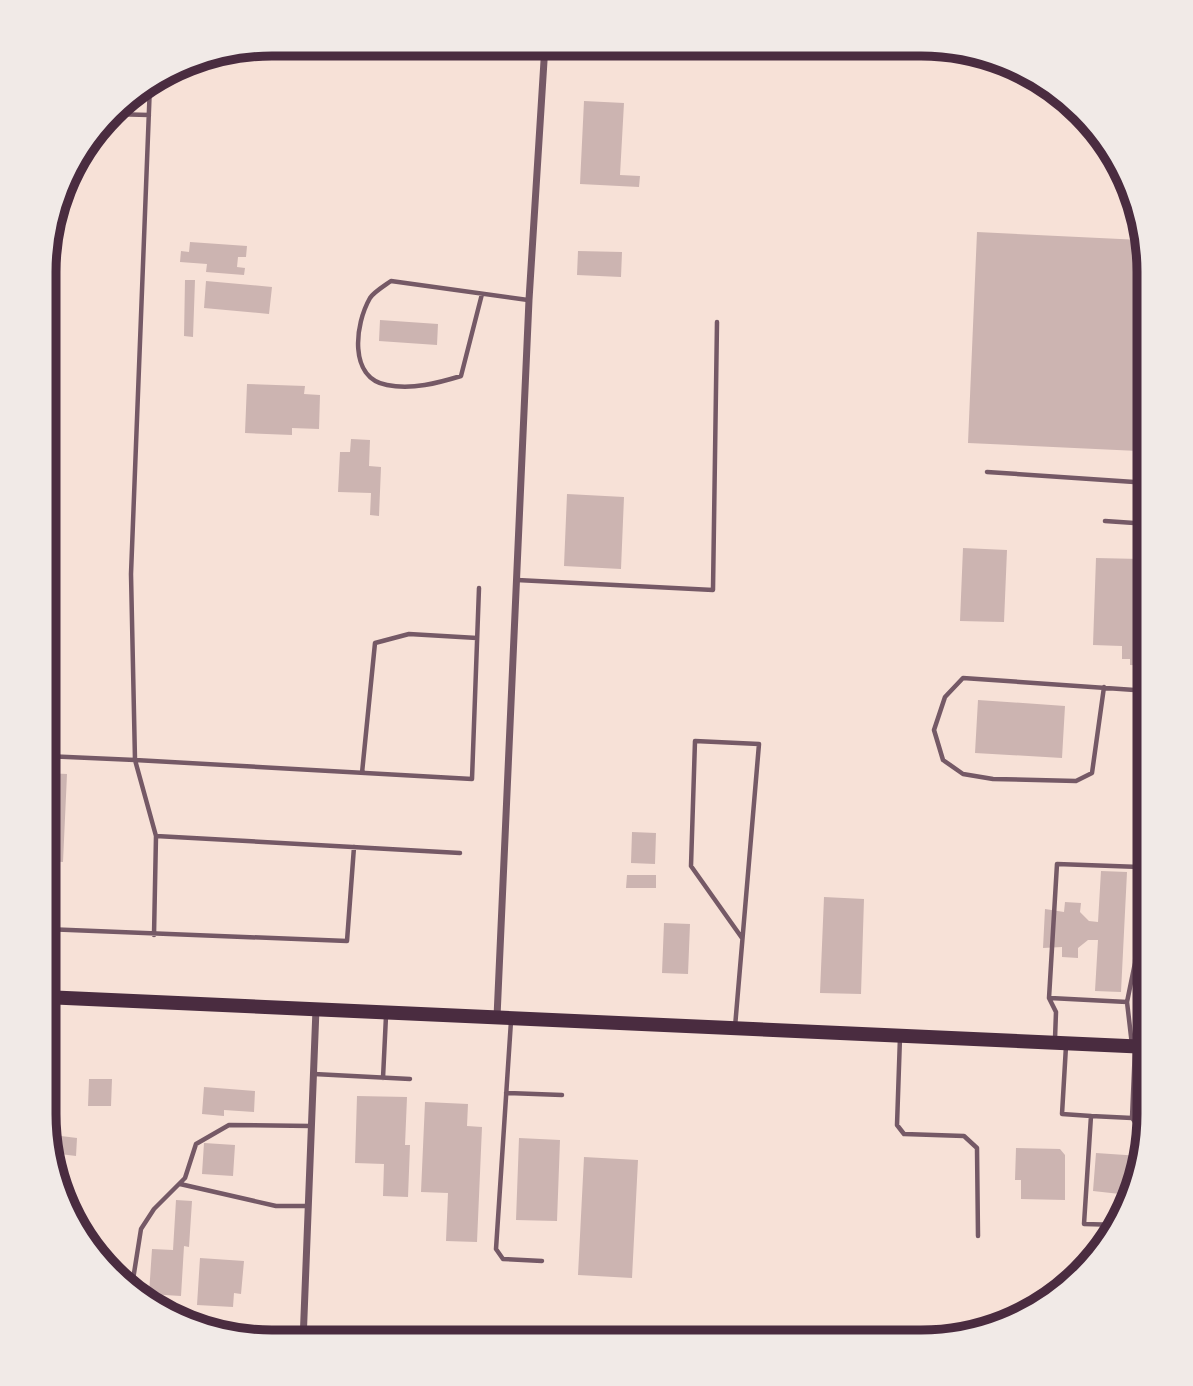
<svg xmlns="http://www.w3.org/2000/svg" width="1193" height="1386" viewBox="0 0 1193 1386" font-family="'Nunito Sans',sans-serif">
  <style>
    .building { fill: #ccb4b1 }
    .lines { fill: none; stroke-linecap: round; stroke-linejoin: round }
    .service { stroke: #755966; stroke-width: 4.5 }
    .minor { stroke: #755966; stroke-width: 7 }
    .secondary { stroke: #4a2c40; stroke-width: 14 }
    .rim { fill: none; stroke: #4a2c40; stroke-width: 9 }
  </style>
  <rect width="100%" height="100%" fill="#f7e1d7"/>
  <path class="building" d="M 584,101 L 624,103 L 620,175 L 640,176 L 639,187 L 580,184 Z
    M 977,232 L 1141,240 L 1147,263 L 1138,451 L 968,443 Z
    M 190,242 L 247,246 L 246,257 L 238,257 L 237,267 L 245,268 L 244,275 L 206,272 L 207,264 L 180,262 L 181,251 L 189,252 Z
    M 578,251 L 622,252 L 621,277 L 577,275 Z
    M 185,280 L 195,280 L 193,337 L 184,336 Z
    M 206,281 L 272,287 L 269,314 L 204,308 Z
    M 380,320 L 438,324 L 437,345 L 379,341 Z
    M 247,384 L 305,386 L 304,394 L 320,395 L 319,429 L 292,428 L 292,435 L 245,433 Z
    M 351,439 L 370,440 L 369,466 L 381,467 L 379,516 L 370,515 L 371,493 L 338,492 L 340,452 L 350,452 Z
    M 567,494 L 624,497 L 621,569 L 564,566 Z
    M 963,548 L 1007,550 L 1004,622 L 960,621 Z
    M 1096,558 L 1141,559 L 1140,586 L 1149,586 L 1149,666 L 1130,665 L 1130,659 L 1122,659 L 1122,646 L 1093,645 Z
    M 978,700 L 1065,706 L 1062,758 L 975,753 Z
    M 45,773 L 67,774 L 63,862 L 45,861 Z
    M 632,832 L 656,833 L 655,864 L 631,863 Z
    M 1101,871 L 1127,872 L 1121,992 L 1095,991 L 1098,940 L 1088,940 L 1078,948 L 1078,958 L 1062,957 L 1062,947 L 1043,948 L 1045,909 L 1064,912 L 1065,902 L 1081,903 L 1080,912 L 1089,921 L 1098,922 Z
    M 627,875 L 656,875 L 656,888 L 626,888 Z
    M 824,897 L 864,899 L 861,994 L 820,993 Z
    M 664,923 L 690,924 L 688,974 L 662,973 Z
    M 89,1079 L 112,1079 L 111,1106 L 88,1106 Z
    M 204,1087 L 255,1091 L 254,1112 L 224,1110 L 224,1116 L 202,1114 Z
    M 357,1096 L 407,1097 L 405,1145 L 410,1145 L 408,1197 L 383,1196 L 384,1164 L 355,1163 Z
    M 425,1102 L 468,1104 L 467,1126 L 482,1127 L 477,1242 L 446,1241 L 448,1193 L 421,1192 Z
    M 61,1136 L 77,1138 L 76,1156 L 60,1154 Z
    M 519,1138 L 560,1140 L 557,1221 L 516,1220 Z
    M 204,1143 L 235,1145 L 233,1176 L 202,1174 Z
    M 1016,1148 L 1060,1149 L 1065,1155 L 1065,1200 L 1021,1199 L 1021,1180 L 1015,1180 Z
    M 1096,1153 L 1140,1156 L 1129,1195 L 1093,1191 Z
    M 584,1157 L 638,1160 L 632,1278 L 578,1275 Z
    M 176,1200 L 192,1201 L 189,1247 L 184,1246 L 181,1296 L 149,1294 L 152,1249 L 173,1250 Z
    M 200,1258 L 244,1261 L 241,1294 L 234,1293 L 233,1307 L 197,1305 Z
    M 336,1335 L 395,1339 L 395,1342 L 336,1342 Z"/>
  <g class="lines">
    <path class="service" d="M 111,114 L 149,115
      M 482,294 L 461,376 C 438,383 412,390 387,385 C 348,378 355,324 370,298 C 374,292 384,286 391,281 L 528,300
      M 987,472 L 1149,483
      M 1105,521 L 1149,524
      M 517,580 L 713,590 L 717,322
      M 1104,687 L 1092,773 L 1076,781 L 993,779 L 963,774 L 943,760 L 934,730 L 945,697 L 963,678 L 1149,691
      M 45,756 L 135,760 L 131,574 L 150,84
      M 362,773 L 375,643 L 409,634 L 477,638
      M 156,836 L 135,760 L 472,779 L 479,588
      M 1138,900 L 1149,900
      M 45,929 L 347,941 L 354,847
      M 154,935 L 156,836 L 460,853
      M 1135,963 L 1149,964
      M 1050,998 L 1127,1002
      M 511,1021 L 496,1249 L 503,1259 L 542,1261
      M 735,1027 L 759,744 L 695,741 L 691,866 L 742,938
      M 900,1037 L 897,1125 L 904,1134 L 964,1136 L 977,1148 L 978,1236
      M 1055,1039 L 1056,1012 L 1049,998 L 1057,864 L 1140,867 L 1135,963 L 1127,1002 L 1132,1045
      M 1066,1046 L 1062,1114 L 1091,1116 L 1084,1224 L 1120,1225
      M 314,1074 L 410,1079
      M 383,1078 L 386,1016
      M 506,1093 L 562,1095
      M 1091,1116 L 1132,1118 L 1135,1048
      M 1132,1118 L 1146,1137
      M 180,1184 L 276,1206 L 307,1206
      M 132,1286 L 141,1229 L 154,1209 L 185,1178 L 196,1144 L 229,1125 L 311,1126"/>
    <path class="minor" d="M 497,1017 L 529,300 L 545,45
      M 303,1342 L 316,1009"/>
    <path class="secondary" d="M 44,997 L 1149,1047"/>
  </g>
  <path d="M0 0H1193V1386H0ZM272 56H921A216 216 0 0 1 1137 272V1114A216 216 0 0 1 921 1330H272A216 216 0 0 1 56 1114V272A216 216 0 0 1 272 56Z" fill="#f1eae7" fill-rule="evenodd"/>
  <path class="rim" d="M272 56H921A216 216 0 0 1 1137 272V1114A216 216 0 0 1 921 1330H272A216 216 0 0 1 56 1114V272A216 216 0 0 1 272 56Z"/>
</svg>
